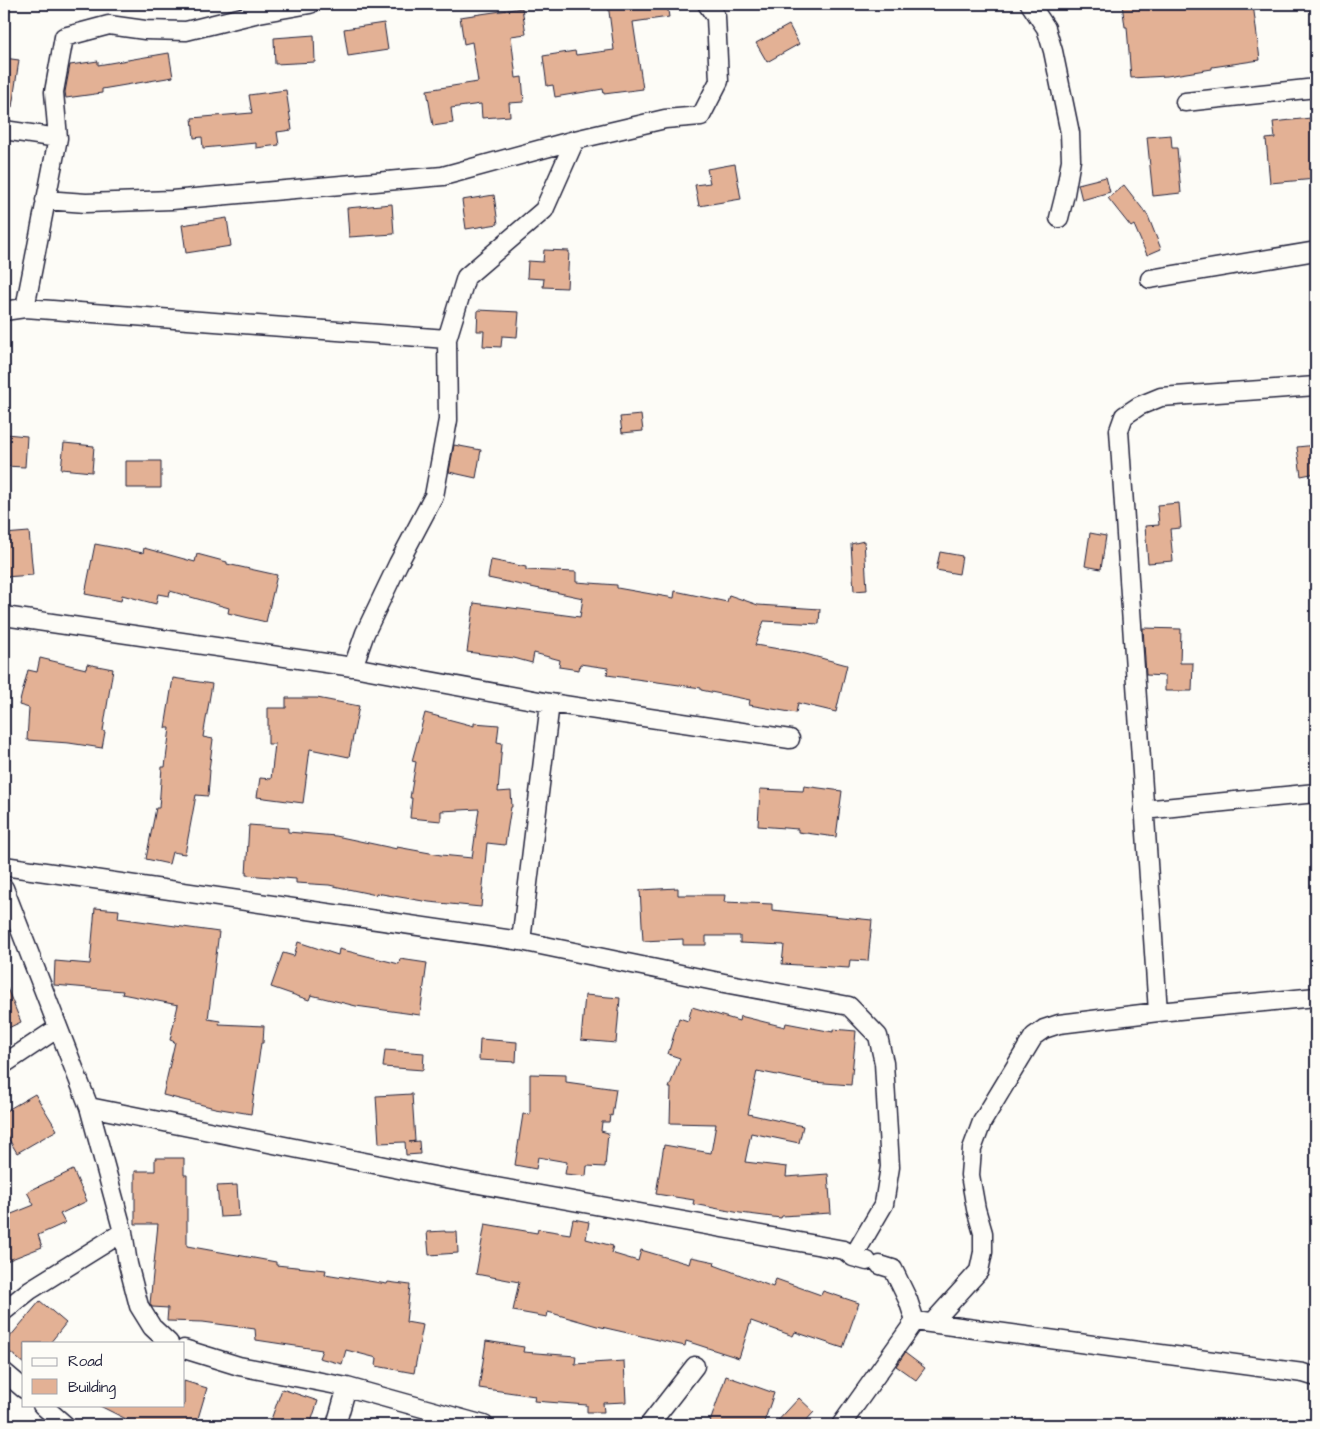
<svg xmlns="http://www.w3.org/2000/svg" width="1320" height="1429" viewBox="0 0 1320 1429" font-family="'Architects Daughter',sans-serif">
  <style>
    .building { fill: #e3b195; stroke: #22223b }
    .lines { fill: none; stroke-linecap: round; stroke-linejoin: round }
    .street-casing { stroke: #22223b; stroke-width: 21 }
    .street { stroke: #fdfcf7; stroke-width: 18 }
  </style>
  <rect width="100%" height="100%" fill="#fdfcf7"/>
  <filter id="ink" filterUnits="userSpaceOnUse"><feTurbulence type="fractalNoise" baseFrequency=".02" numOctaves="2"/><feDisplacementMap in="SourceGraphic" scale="10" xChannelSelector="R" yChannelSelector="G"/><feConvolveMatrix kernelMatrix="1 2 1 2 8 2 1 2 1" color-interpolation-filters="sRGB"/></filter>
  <g filter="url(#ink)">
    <path class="building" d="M 608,4 L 667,4 L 669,17 L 633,22 L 643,89 L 604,94 L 603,89 L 555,97 L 553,85 L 547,86 L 543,56 L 575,51 L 576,55 L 614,50 Z
      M 1122,4 L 1253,4 L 1260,60 L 1212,67 L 1212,69 L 1167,76 L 1131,78 L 1127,27 L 1125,27 Z
      M 522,8 L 526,34 L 511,36 L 516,78 L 522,77 L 524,102 L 509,103 L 510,116 L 482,118 L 481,104 L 451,108 L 453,123 L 433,126 L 427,90 L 478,82 L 472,42 L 464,44 L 460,17 Z
      M 384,23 L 388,50 L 348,56 L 344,29 Z
      M 789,25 L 799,44 L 767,62 L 756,43 Z
      M 314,35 L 315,62 L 275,64 L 274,38 Z
      M 169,53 L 173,77 L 102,89 L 102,93 L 66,98 L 65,92 L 70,65 L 98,61 L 98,65 Z
      M 4,58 L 19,60 L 12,107 L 4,106 Z
      M 286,90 L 292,130 L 277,132 L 279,145 L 256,148 L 256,143 L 203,148 L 202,137 L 194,138 L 192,118 L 252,113 L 249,95 Z
      M 1311,118 L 1316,179 L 1270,183 L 1266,139 L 1275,138 L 1273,122 Z
      M 1171,135 L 1172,148 L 1177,148 L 1181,193 L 1153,196 L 1147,137 Z
      M 735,164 L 741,199 L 699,206 L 695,185 L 710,183 L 707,169 Z
      M 1106,177 L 1110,192 L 1082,200 L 1078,184 Z
      M 1124,185 L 1148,216 L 1161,249 L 1147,255 L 1134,225 L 1131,227 L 1108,198 Z
      M 494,195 L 498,224 L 466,229 L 462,200 Z
      M 392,204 L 394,234 L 349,237 L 347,208 Z
      M 227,218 L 231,246 L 186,253 L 182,225 Z
      M 544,250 L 569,251 L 567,288 L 543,287 L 544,279 L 527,278 L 528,261 L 543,262 Z
      M 478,310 L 519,312 L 517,337 L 502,336 L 501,347 L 483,346 L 484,331 L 477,331 Z
      M 641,415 L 643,431 L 622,433 L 620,417 Z
      M 6,434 L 27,436 L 25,467 L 4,466 Z
      M 64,443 L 94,446 L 92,472 L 61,469 Z
      M 454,445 L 481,450 L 476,478 L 449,472 Z
      M 1316,445 L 1316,473 L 1301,476 L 1297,447 Z
      M 126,461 L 161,461 L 161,488 L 126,488 Z
      M 1179,503 L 1181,528 L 1170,529 L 1173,561 L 1148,563 L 1145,526 L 1159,525 L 1157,505 Z
      M 29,532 L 33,575 L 4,577 L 4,534 Z
      M 1090,533 L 1106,536 L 1101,569 L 1085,566 Z
      M 864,541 L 867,590 L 854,591 L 851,544 Z
      M 95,544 L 143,553 L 144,548 L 195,562 L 197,554 L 227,562 L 227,564 L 277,575 L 266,622 L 228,613 L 229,608 L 170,591 L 169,596 L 158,594 L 156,604 L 122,595 L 121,601 L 85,594 Z
      M 940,552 L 962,556 L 959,574 L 936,570 Z
      M 491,560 L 526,567 L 526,570 L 576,572 L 576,582 L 617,585 L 617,588 L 674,598 L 675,591 L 727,602 L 729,595 L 758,605 L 820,609 L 819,624 L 764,621 L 755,645 L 798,652 L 847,665 L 836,712 L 798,703 L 796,713 L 749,705 L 750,700 L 701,690 L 701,688 L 607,675 L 608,668 L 580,664 L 579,670 L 559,667 L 560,660 L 534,653 L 532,663 L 514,658 L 467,652 L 474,603 L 580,617 L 583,598 L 488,578 Z
      M 1143,628 L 1181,629 L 1180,663 L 1193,663 L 1192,691 L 1165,691 L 1165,676 L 1146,675 Z
      M 40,658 L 86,669 L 87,664 L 113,669 L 103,731 L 105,732 L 102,748 L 69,743 L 27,740 L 29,708 L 19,705 L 28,670 L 37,672 Z
      M 173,678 L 212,684 L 203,737 L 213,739 L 209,770 L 210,770 L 208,796 L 196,795 L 185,854 L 172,852 L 169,864 L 146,859 L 156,808 L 159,808 L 162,767 L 165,767 L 170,728 L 165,728 Z
      M 286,698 L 317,698 L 359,706 L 349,757 L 310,749 L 303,803 L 257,797 L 260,778 L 271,779 L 275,744 L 268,744 L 268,708 L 286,708 Z
      M 425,713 L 474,726 L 474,723 L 499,725 L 497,742 L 502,743 L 498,792 L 511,791 L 512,807 L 511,807 L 505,845 L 487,843 L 481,907 L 429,902 L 376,893 L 376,895 L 329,885 L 296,883 L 296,879 L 246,875 L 249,825 L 288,828 L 288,832 L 336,836 L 397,849 L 397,847 L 441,855 L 472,858 L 479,809 L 441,811 L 441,821 L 410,818 L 412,798 L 410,798 L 416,762 L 412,761 Z
      M 804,786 L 842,791 L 836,837 L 798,832 L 798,829 L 758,826 L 760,789 L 803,791 Z
      M 678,888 L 678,895 L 725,895 L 724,902 L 772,904 L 772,910 L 872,920 L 868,961 L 850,960 L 849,968 L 782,964 L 784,945 L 740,943 L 740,936 L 706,936 L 706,945 L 683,945 L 683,939 L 643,941 L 640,890 Z
      M 95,908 L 119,910 L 118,918 L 219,932 L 208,1019 L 220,1021 L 219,1024 L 264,1026 L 263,1043 L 261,1043 L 251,1114 L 215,1108 L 163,1095 L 175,1042 L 170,1040 L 178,1005 L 122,994 L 123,991 L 54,985 L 55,961 L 90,964 Z
      M 298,942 L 338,955 L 339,949 L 399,964 L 400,959 L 427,963 L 420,1015 L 356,1006 L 311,995 L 309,1000 L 271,987 L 283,953 L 294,956 Z
      M 4,981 L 21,1022 L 4,1030 Z
      M 585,995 L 620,998 L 616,1043 L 581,1040 Z
      M 692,1007 L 739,1021 L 740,1016 L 785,1027 L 786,1023 L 833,1032 L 833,1029 L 856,1031 L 851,1085 L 812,1082 L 757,1071 L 748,1114 L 803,1126 L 799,1143 L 751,1133 L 745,1162 L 787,1167 L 786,1177 L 828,1174 L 831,1213 L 782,1216 L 781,1218 L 740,1213 L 693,1204 L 694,1200 L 656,1194 L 664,1145 L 711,1153 L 716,1124 L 670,1123 L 671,1088 L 669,1088 L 680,1058 L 668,1054 L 679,1018 L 688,1021 Z
      M 480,1039 L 517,1042 L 516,1062 L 479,1060 Z
      M 385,1050 L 424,1053 L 423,1070 L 383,1067 Z
      M 530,1074 L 566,1075 L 566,1082 L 616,1089 L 612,1116 L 610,1115 L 609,1122 L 602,1122 L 601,1131 L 608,1133 L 605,1167 L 587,1166 L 586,1176 L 565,1174 L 567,1162 L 538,1157 L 536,1169 L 515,1165 L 523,1114 L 530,1115 Z
      M 35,1094 L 57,1130 L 17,1153 L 4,1131 L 4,1112 Z
      M 412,1094 L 415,1141 L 409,1142 L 419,1141 L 420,1154 L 406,1155 L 405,1142 L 379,1143 L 376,1096 Z
      M 155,1158 L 184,1158 L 184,1175 L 187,1175 L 187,1246 L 276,1262 L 276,1265 L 326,1270 L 325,1274 L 387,1284 L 388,1282 L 410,1285 L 406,1322 L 423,1325 L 414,1373 L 376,1366 L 377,1358 L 346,1350 L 342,1364 L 319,1358 L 322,1350 L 256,1340 L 255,1329 L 203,1322 L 167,1321 L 168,1308 L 152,1307 L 150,1304 L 158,1224 L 135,1224 L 135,1171 L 155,1171 Z
      M 73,1170 L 87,1201 L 60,1214 L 65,1223 L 38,1235 L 42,1247 L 4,1262 L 4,1217 L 34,1205 L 27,1192 Z
      M 237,1185 L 239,1216 L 220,1217 L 217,1186 Z
      M 573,1219 L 589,1222 L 586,1239 L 613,1246 L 611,1253 L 638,1261 L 641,1250 L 689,1264 L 691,1257 L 715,1262 L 714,1265 L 773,1287 L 776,1279 L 821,1295 L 823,1291 L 859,1303 L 843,1348 L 795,1332 L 793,1336 L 751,1321 L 739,1358 L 686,1341 L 685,1346 L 597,1326 L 548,1312 L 547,1317 L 513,1311 L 519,1282 L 476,1274 L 485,1224 L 537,1233 L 538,1229 L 570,1234 Z
      M 445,1231 L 445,1232 L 457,1232 L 458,1253 L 429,1255 L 427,1232 Z
      M 40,1301 L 66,1323 L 50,1343 L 24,1343 L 24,1364 L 4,1347 L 4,1344 Z
      M 486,1341 L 524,1347 L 523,1352 L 576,1356 L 575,1364 L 624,1361 L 626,1402 L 603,1403 L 604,1412 L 587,1412 L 587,1405 L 534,1401 L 535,1396 L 479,1388 Z
      M 905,1353 L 925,1368 L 916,1380 L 896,1366 Z
      M 726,1376 L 774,1393 L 763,1425 L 709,1425 Z
      M 184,1381 L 207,1388 L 196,1425 L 138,1425 L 98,1405 L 184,1405 Z
      M 282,1389 L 318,1401 L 310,1425 L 269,1425 Z
      M 799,1398 L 814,1412 L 802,1425 L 774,1425 Z"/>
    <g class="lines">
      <defs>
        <path id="street" d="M 310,4 L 259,13 L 186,31 L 145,30 L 109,25 L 64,37 L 54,92 L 58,138 L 25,308 L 447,339
          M 1030,4 L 1046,28 L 1053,51 L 1070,133 L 1071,160 L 1065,194 L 1059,218
          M 1185,102 L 1316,88
          M 4,130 L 58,138
          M 45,200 L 86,203 L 172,200 L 443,176 L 575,140
          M 1150,279 L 1316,251
          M 4,311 L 25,308
          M 4,616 L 353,667 L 550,703 L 790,739
          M 353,667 L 365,633 L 398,564 L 434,496 L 448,420 L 447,339 L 466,277 L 544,210 L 575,140 L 665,119 L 701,116 L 719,81 L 716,17 L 707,4
          M 1143,810 L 1316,793
          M 4,866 L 521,941 L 724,983 L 849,1006 L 878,1036 L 884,1063 L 890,1167 L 884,1204 L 853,1257
          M 4,888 L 89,1107 L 429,1175 L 844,1250 L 853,1257 L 867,1261
          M 521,941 L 550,703
          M 1158,1012 L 1119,430 L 1124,416 L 1139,406 L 1161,397 L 1316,386
          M 4,1064 L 58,1028
          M 89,1107 L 123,1232 L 128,1264 L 139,1306 L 152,1327 L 169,1343
          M 880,1265 L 893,1269 L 908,1300 L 915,1321 L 1303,1373 L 1316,1377
          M 4,1311 L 30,1290 L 123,1232
          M 932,1323 L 979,1271 L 983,1252 L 983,1233 L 976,1209 L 970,1175 L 972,1149 L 982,1122 L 1034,1036 L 1044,1029 L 1059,1024 L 1158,1012 L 1316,997
          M 184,1349 L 239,1366 L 347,1387 L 484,1425
          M 4,1372 L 24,1389
          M 42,1405 L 65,1425
          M 336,1425 L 347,1387
          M 649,1425 L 695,1366
          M 841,1425 L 915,1321"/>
      </defs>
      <use href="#street" class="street-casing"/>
      <use href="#street" class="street"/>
    </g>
  </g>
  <rect width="1320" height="1429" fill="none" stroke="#fdfcf7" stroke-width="20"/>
  <rect x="10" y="10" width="1300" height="1409" fill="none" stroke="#22223b" stroke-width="2" filter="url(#ink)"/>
  <rect x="22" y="1342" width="162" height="65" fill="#fdfcf7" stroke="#a5a5ac"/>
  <rect x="32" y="1358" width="25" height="8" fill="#fdfcf7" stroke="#a5a5ac"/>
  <text x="68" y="1366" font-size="15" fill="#22223b">Road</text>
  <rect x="32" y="1379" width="25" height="15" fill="#e3b195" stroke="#a5a5ac"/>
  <text x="68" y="1392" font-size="15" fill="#22223b">Building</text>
</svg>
